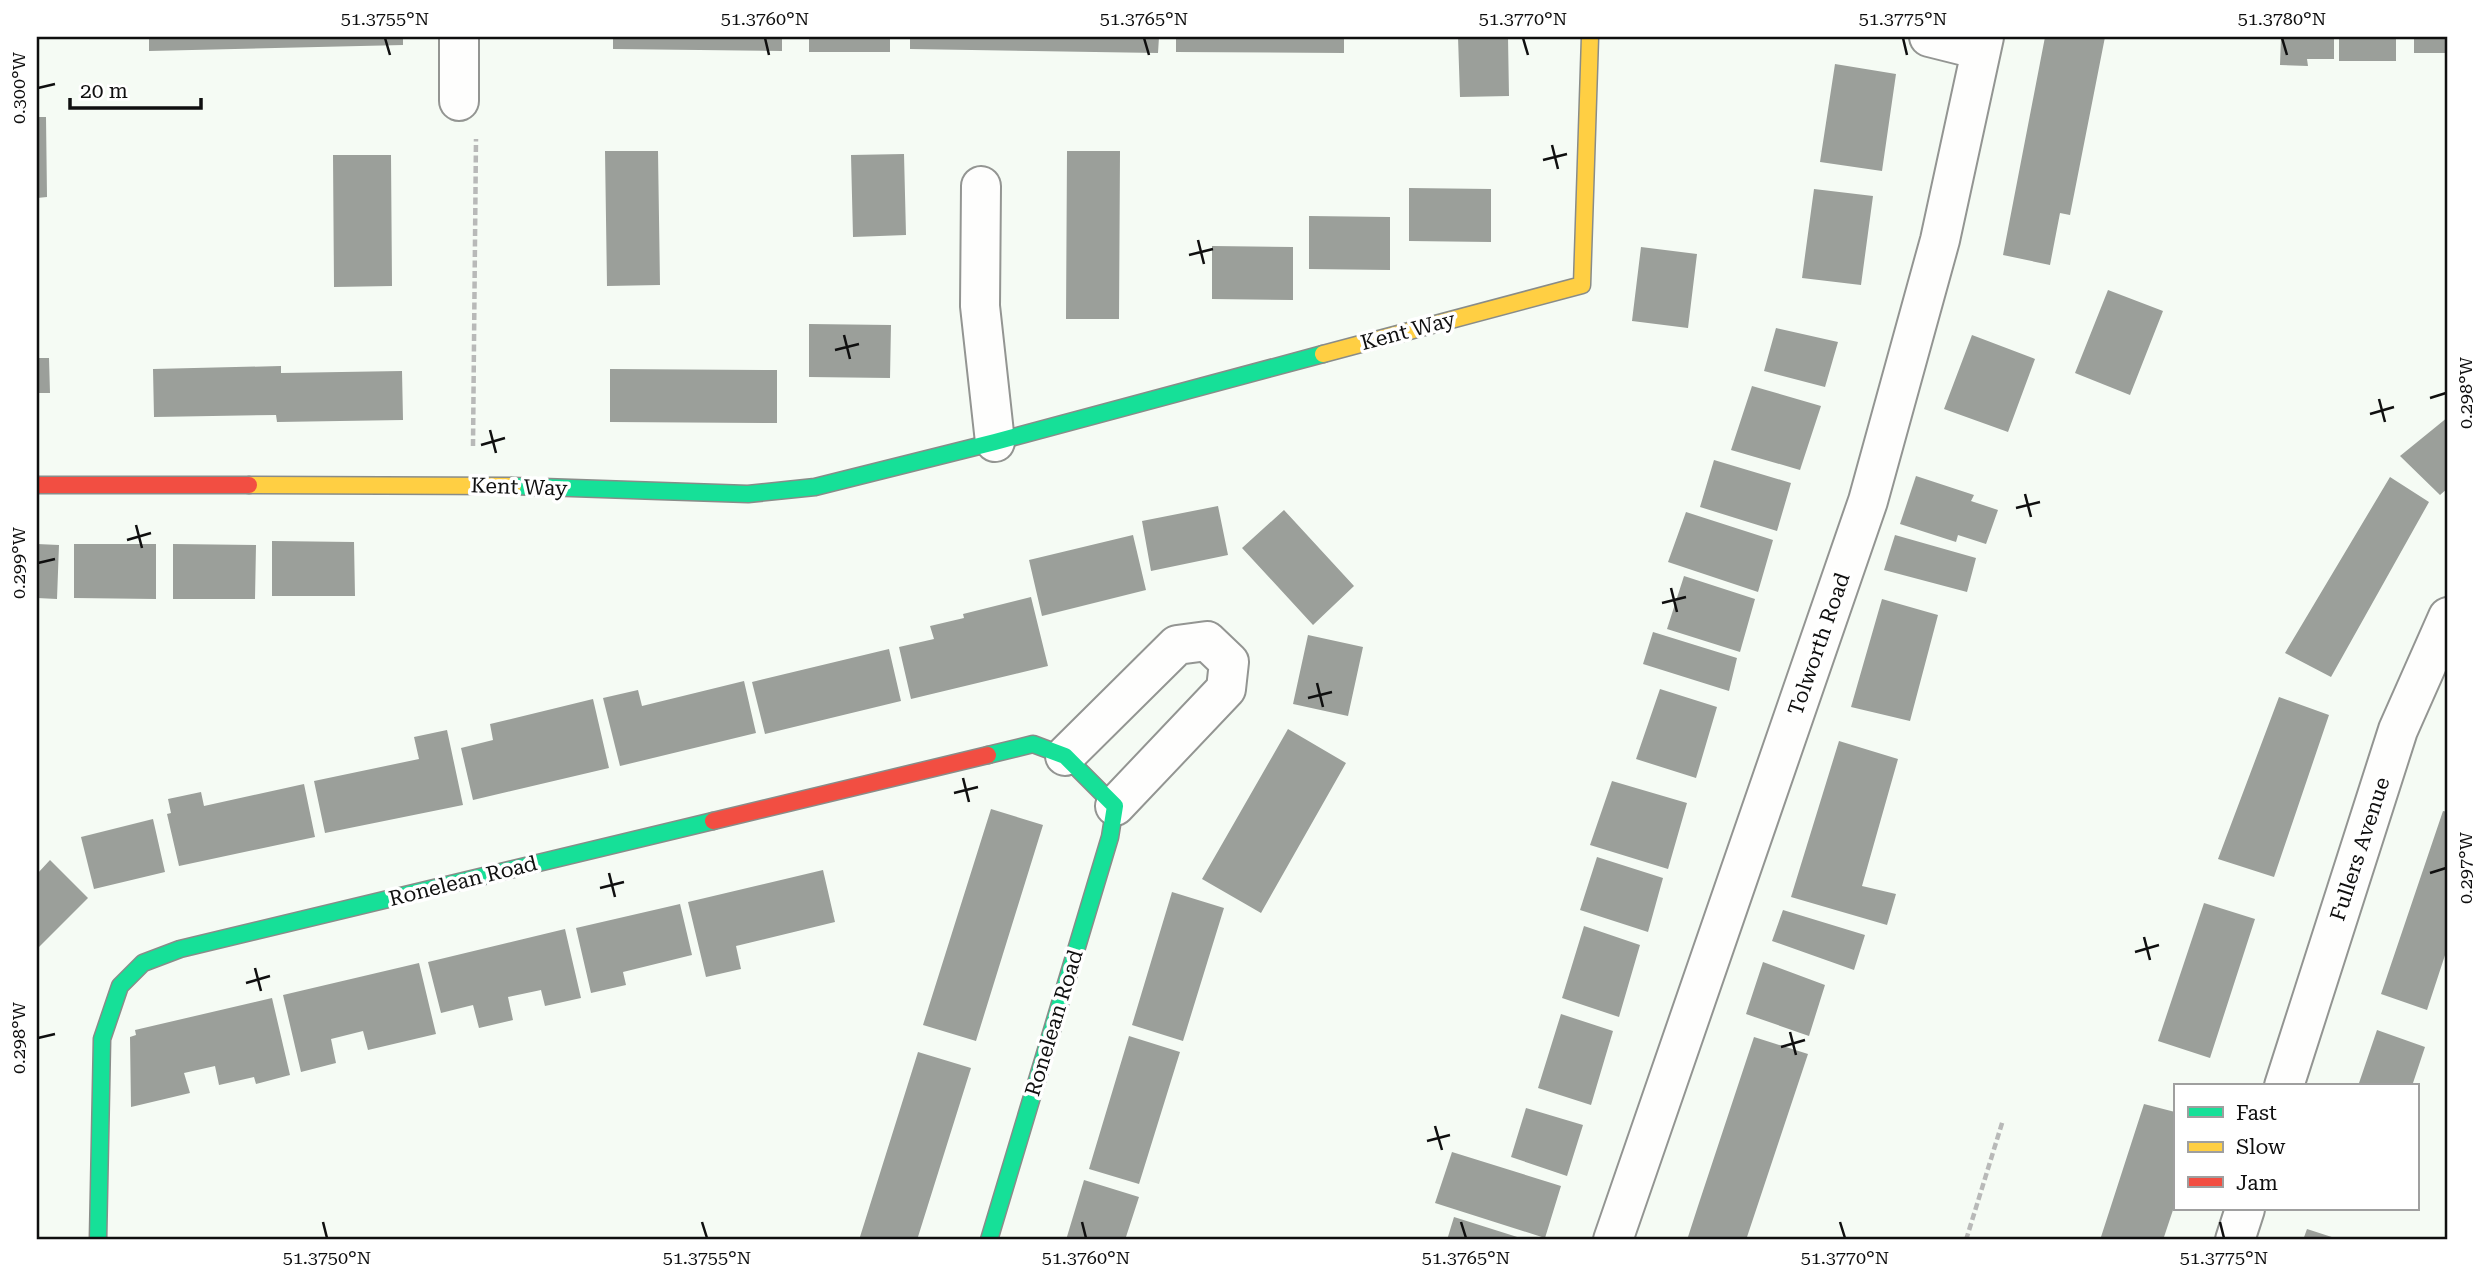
<svg xmlns="http://www.w3.org/2000/svg" width="2485" height="1277" viewBox="0 0 2485 1277" font-family="'Roboto Serif',serif">
  <style>
    .building { fill: #9b9f9a }
    .lines { fill: none; stroke-linecap: round; stroke-linejoin: round }
    .street-casing { stroke: #939592; stroke-width: 42 }
    .fast-casing { stroke: #898c89; stroke-width: 19 }
    .slow-casing { stroke: #898c89; stroke-width: 19 }
    .jam-casing { stroke: #898c89; stroke-width: 19 }
    .path { stroke: #b8b9b8; stroke-width: 4.5; stroke-dasharray: 7 3.5; stroke-linecap: butt }
    .street { stroke: #fefefd; stroke-width: 38 }
    .fast { stroke: #16e098; stroke-width: 16 }
    .slow { stroke: #ffcf43; stroke-width: 16 }
    .jam { stroke: #f24e42; stroke-width: 16 }
    .ticks { fill: none; stroke: #0f0f0f; stroke-width: 2.5 }
    .labels { text-anchor: middle; stroke-width: 7; stroke-linejoin: round; paint-order: stroke }
    .street-label { font-size: 21px; fill: #0f0f0f; stroke: #fff }
    .neatline { fill: none; stroke: #0f0f0f; stroke-width: 2.5 }
    .ticks-label { font-size: 18px; text-anchor: middle; fill: #0f0f0f }
  </style>
  <rect width="100%" height="100%" fill="#f5fbf4"/>
  <path class="building" d="M 149,37 L 403,37 L 403,45 L 149,51 Z
    M 613,37 L 782,37 L 782,51 L 613,49 Z
    M 809,37 L 890,37 L 890,52 L 809,52 Z
    M 910,37 L 1159,37 L 1158,53 L 910,49 Z
    M 1176,37 L 1344,37 L 1344,53 L 1176,52 Z
    M 1458,37 L 1508,37 L 1509,96 L 1460,97 Z
    M 2045,37 L 2105,37 L 2070,215 L 2060,213 L 2050,265 L 2003,255 Z
    M 2281,37 L 2334,37 L 2334,59 L 2307,59 L 2308,66 L 2280,65 Z
    M 2339,37 L 2396,37 L 2396,61 L 2339,61 Z
    M 2414,37 L 2448,37 L 2448,53 L 2414,53 Z
    M 1835,64 L 1896,74 L 1882,171 L 1820,162 Z
    M 37,117 L 46,117 L 47,197 L 37,198 Z
    M 605,151 L 658,151 L 660,285 L 607,286 Z
    M 1067,151 L 1120,151 L 1119,319 L 1066,319 Z
    M 904,154 L 906,235 L 853,237 L 851,155 Z
    M 333,155 L 391,155 L 392,286 L 334,287 Z
    M 1409,188 L 1491,189 L 1491,242 L 1409,241 Z
    M 1814,189 L 1873,196 L 1861,285 L 1802,278 Z
    M 1309,216 L 1390,217 L 1390,270 L 1309,269 Z
    M 1212,246 L 1293,247 L 1293,300 L 1212,299 Z
    M 1641,247 L 1697,254 L 1688,328 L 1632,321 Z
    M 2108,290 L 2163,311 L 2130,395 L 2075,373 Z
    M 809,324 L 891,325 L 890,378 L 809,377 Z
    M 1776,328 L 1838,342 L 1825,387 L 1764,371 Z
    M 1972,335 L 2035,359 L 2008,432 L 1944,409 Z
    M 37,358 L 49,358 L 50,393 L 37,393 Z
    M 281,366 L 281,373 L 402,371 L 403,420 L 277,422 L 276,415 L 154,417 L 153,369 Z
    M 610,369 L 777,370 L 777,423 L 610,422 Z
    M 1752,386 L 1821,406 L 1800,470 L 1731,450 Z
    M 2448,417 L 2448,488 L 2440,495 L 2400,456 Z
    M 1714,460 L 1791,483 L 1777,531 L 1700,507 Z
    M 1916,476 L 1974,495 L 1971,501 L 1998,510 L 1986,544 L 1958,535 L 1956,542 L 1900,524 Z
    M 2390,477 L 2429,502 L 2331,677 L 2285,653 Z
    M 1218,506 L 1228,555 L 1151,571 L 1142,521 Z
    M 1284,510 L 1354,586 L 1313,625 L 1242,548 Z
    M 1686,512 L 1773,540 L 1758,592 L 1668,562 Z
    M 1133,535 L 1146,590 L 1042,616 L 1029,560 Z
    M 1895,535 L 1976,558 L 1967,592 L 1884,570 Z
    M 272,541 L 354,542 L 355,596 L 272,596 Z
    M 37,544 L 59,545 L 57,599 L 37,598 Z
    M 74,544 L 156,544 L 156,599 L 74,598 Z
    M 173,544 L 256,545 L 255,599 L 173,599 Z
    M 1684,576 L 1755,599 L 1740,652 L 1667,629 Z
    M 1031,597 L 1048,666 L 911,699 L 899,647 L 934,639 L 930,626 L 964,618 L 963,614 Z
    M 1882,599 L 1938,615 L 1910,721 L 1851,707 Z
    M 1653,632 L 1737,658 L 1729,691 L 1643,664 Z
    M 1308,635 L 1363,647 L 1348,716 L 1293,704 Z
    M 889,649 L 901,701 L 765,734 L 752,682 Z
    M 744,681 L 756,733 L 620,766 L 603,698 L 638,690 L 642,706 Z
    M 1660,689 L 1717,707 L 1696,778 L 1636,759 Z
    M 2279,697 L 2329,715 L 2274,877 L 2218,859 Z
    M 593,699 L 609,768 L 473,800 L 461,748 L 493,740 L 490,724 Z
    M 1288,729 L 1346,763 L 1261,913 L 1202,879 Z
    M 447,730 L 463,805 L 325,833 L 314,781 L 419,759 L 414,737 Z
    M 1839,741 L 1898,759 L 1862,886 L 1896,894 L 1887,925 L 1791,897 Z
    M 1612,781 L 1687,803 L 1668,869 L 1590,845 Z
    M 304,784 L 315,837 L 179,866 L 167,814 L 171,813 L 168,799 L 201,792 L 204,806 Z
    M 991,809 L 1043,825 L 976,1041 L 923,1025 Z
    M 2443,811 L 2448,812 L 2448,946 L 2427,1010 L 2381,994 Z
    M 153,819 L 165,872 L 94,889 L 81,837 Z
    M 1597,857 L 1663,878 L 1648,932 L 1580,910 Z
    M 50,860 L 88,898 L 37,949 L 37,874 Z
    M 823,870 L 835,922 L 736,946 L 741,969 L 706,977 L 688,902 Z
    M 1172,892 L 1224,908 L 1183,1041 L 1132,1025 Z
    M 2204,903 L 2255,919 L 2210,1058 L 2158,1041 Z
    M 680,904 L 692,955 L 623,972 L 626,985 L 591,993 L 576,928 Z
    M 1783,910 L 1865,935 L 1854,970 L 1772,941 Z
    M 1584,926 L 1640,945 L 1619,1017 L 1562,998 Z
    M 565,929 L 581,998 L 545,1006 L 541,990 L 508,997 L 513,1020 L 479,1028 L 473,1005 L 441,1013 L 428,962 Z
    M 1763,962 L 1825,985 L 1809,1036 L 1746,1014 Z
    M 419,963 L 436,1034 L 368,1050 L 363,1031 L 331,1039 L 336,1063 L 301,1072 L 283,995 Z
    M 272,998 L 290,1075 L 256,1084 L 254,1077 L 219,1085 L 215,1066 L 184,1073 L 190,1093 L 131,1107 L 130,1037 L 136,1035 L 135,1030 Z
    M 1561,1014 L 1613,1031 L 1591,1105 L 1538,1088 Z
    M 2377,1030 L 2425,1047 L 2412,1086 L 2358,1086 Z
    M 1129,1036 L 1180,1052 L 1139,1184 L 1089,1169 Z
    M 1754,1037 L 1808,1054 L 1746,1240 L 1687,1240 L 1698,1206 Z
    M 918,1052 L 971,1068 L 917,1240 L 859,1240 Z
    M 2144,1104 L 2175,1112 L 2175,1204 L 2163,1240 L 2100,1240 Z
    M 1526,1108 L 1583,1125 L 1567,1176 L 1511,1157 Z
    M 1452,1152 L 1561,1186 L 1545,1238 L 1435,1203 Z
    M 1084,1180 L 1139,1197 L 1125,1240 L 1066,1240 Z
    M 1454,1217 L 1527,1240 L 1447,1240 Z
    M 2307,1229 L 2341,1240 L 2303,1240 Z"/>
  <g class="lines">
    <defs>
      <path id="street" d="M 459,37 L 459,101
        M 1929,37 L 1981,50
        M 981,186 L 980,306 L 995,442
        M 1065,756 L 1177,645 L 1207,641 L 1229,662 L 1226,689 L 1115,806
        M 2284,1086 L 2398,730 L 2448,617
        M 1613,1240 L 1868,501 L 1940,240 L 1984,37
        M 2235,1240 L 2245,1209"/>
      <path id="fast" d="M 513,486 L 748,494 L 815,487 L 995,442 L 1323,354
        M 988,755 L 1033,744 L 1065,756 L 1115,806 L 1110,837 L 989,1240
        M 98,1240 L 102,1039 L 120,986 L 143,963 L 180,949 L 713,821"/>
      <path id="slow" d="M 1323,354 L 1582,285 L 1590,37
        M 249,485 L 513,486"/>
      <path id="jam" d="M 37,485 L 249,485
        M 713,821 L 988,755"/>
    </defs>
    <use href="#street" class="street-casing"/>
    <use href="#fast" class="fast-casing"/>
    <use href="#slow" class="slow-casing"/>
    <use href="#jam" class="jam-casing"/>
    <path class="path" d="M 473,446 L 476,139
      M 1966,1240 L 2003,1120"/>
    <use href="#street" class="street"/>
    <use href="#fast" class="fast"/>
    <use href="#slow" class="slow"/>
    <use href="#jam" class="jam"/>
  </g>
  <path class="ticks" d="M 385,38 L 390,55M 765,38 L 769,55M 1144,38 L 1149,55M 1523,38 L 1528,55M 1903,38 L 1907,55M 2282,38 L 2287,55M 38,88 L 55,84M 1552,145 L 1558,169M 1543,160 L 1567,154M 1198,240 L 1204,264M 1189,255 L 1213,249M 844,335 L 850,359M 835,350 L 859,344M 2430,398 L 2446,393M 2379,399 L 2385,422M 2370,414 L 2394,407M 490,430 L 496,453M 481,445 L 505,438M 2025,494 L 2031,517M 2016,508 L 2040,502M 136,525 L 142,548M 127,540 L 151,533M 38,563 L 55,559M 1671,588 L 1677,612M 1662,603 L 1686,597M 1317,683 L 1323,707M 1308,698 L 1332,692M 963,778 L 969,802M 954,793 L 978,787M 609,873 L 615,897M 2430,873 L 2446,868M 600,888 L 624,882M 2144,937 L 2150,960M 2135,952 L 2159,945M 255,968 L 261,991M 246,983 L 270,976M 1790,1032 L 1796,1055M 38,1038 L 55,1034M 1781,1047 L 1805,1040M 1435,1126 L 1442,1150M 1427,1141 L 1450,1135M 323,1222 L 327,1238M 702,1222 L 707,1238M 1082,1222 L 1086,1238M 1461,1222 L 1466,1238M 1840,1222 L 1845,1238M 2220,1222 L 2224,1238"/>
  <g class="labels">
    <g class="street-label">
      <text transform="translate(1408 331) rotate(-15)" y="7">Kent Way</text>
      <text transform="translate(519 487) rotate(2)" y="7">Kent Way</text>
      <text transform="translate(1819 644) rotate(-71)" y="7">Tolworth Road</text>
      <text transform="translate(2360 849) rotate(-72)" y="7">Fullers Avenue</text>
      <text transform="translate(463 881) rotate(-14)" y="7">Ronelean Road</text>
      <text transform="translate(1054 1023) rotate(-73)" y="7">Ronelean Road</text>
    </g>
  </g>
  <rect width="2485" height="1277" fill="none" stroke="#ffffff" stroke-width="77"/>
  <rect x="2174" y="1084" width="245" height="126" fill="#ffffff" stroke="#9f9f9f" stroke-width="2"/>
  <rect x="2188" y="1107" width="35" height="10" fill="#16e098" stroke="#9f9f9f" stroke-width="2"/>
  <text x="2236" y="1120" font-size="21" fill="#0f0f0f">Fast</text>
  <rect x="2188" y="1142" width="35" height="10" fill="#ffcf43" stroke="#9f9f9f" stroke-width="2"/>
  <text x="2236" y="1154" font-size="21" fill="#0f0f0f">Slow</text>
  <rect x="2188" y="1177" width="35" height="10" fill="#f24e42" stroke="#9f9f9f" stroke-width="2"/>
  <text x="2236" y="1190" font-size="21" fill="#0f0f0f">Jam</text>
  <path d="M70 98v10h131v-10" fill="none" stroke="#0f0f0f" stroke-width="3.5"/>
  <text x="80" y="98" font-size="21" fill="#0f0f0f" stroke="#ffffff" stroke-width="5" paint-order="stroke">20 m</text>
  <rect x="38" y="38" width="2408" height="1200" class="neatline"/>
  <g class="ticks-label">
    <text x="385" y="25">51.3755°N</text>
    <text x="765" y="25">51.3760°N</text>
    <text x="1144" y="25">51.3765°N</text>
    <text x="1523" y="25">51.3770°N</text>
    <text x="1903" y="25">51.3775°N</text>
    <text x="2282" y="25">51.3780°N</text>
    <text transform="translate(19 88) rotate(-90)" y="6">0.300°W</text>
    <text transform="translate(2466 393) rotate(-90)" y="6">0.298°W</text>
    <text transform="translate(19 563) rotate(-90)" y="6">0.299°W</text>
    <text transform="translate(2466 868) rotate(-90)" y="6">0.297°W</text>
    <text transform="translate(19 1038) rotate(-90)" y="6">0.298°W</text>
    <text x="327" y="1264">51.3750°N</text>
    <text x="707" y="1264">51.3755°N</text>
    <text x="1086" y="1264">51.3760°N</text>
    <text x="1466" y="1264">51.3765°N</text>
    <text x="1845" y="1264">51.3770°N</text>
    <text x="2224" y="1264">51.3775°N</text>
  </g>
</svg>
